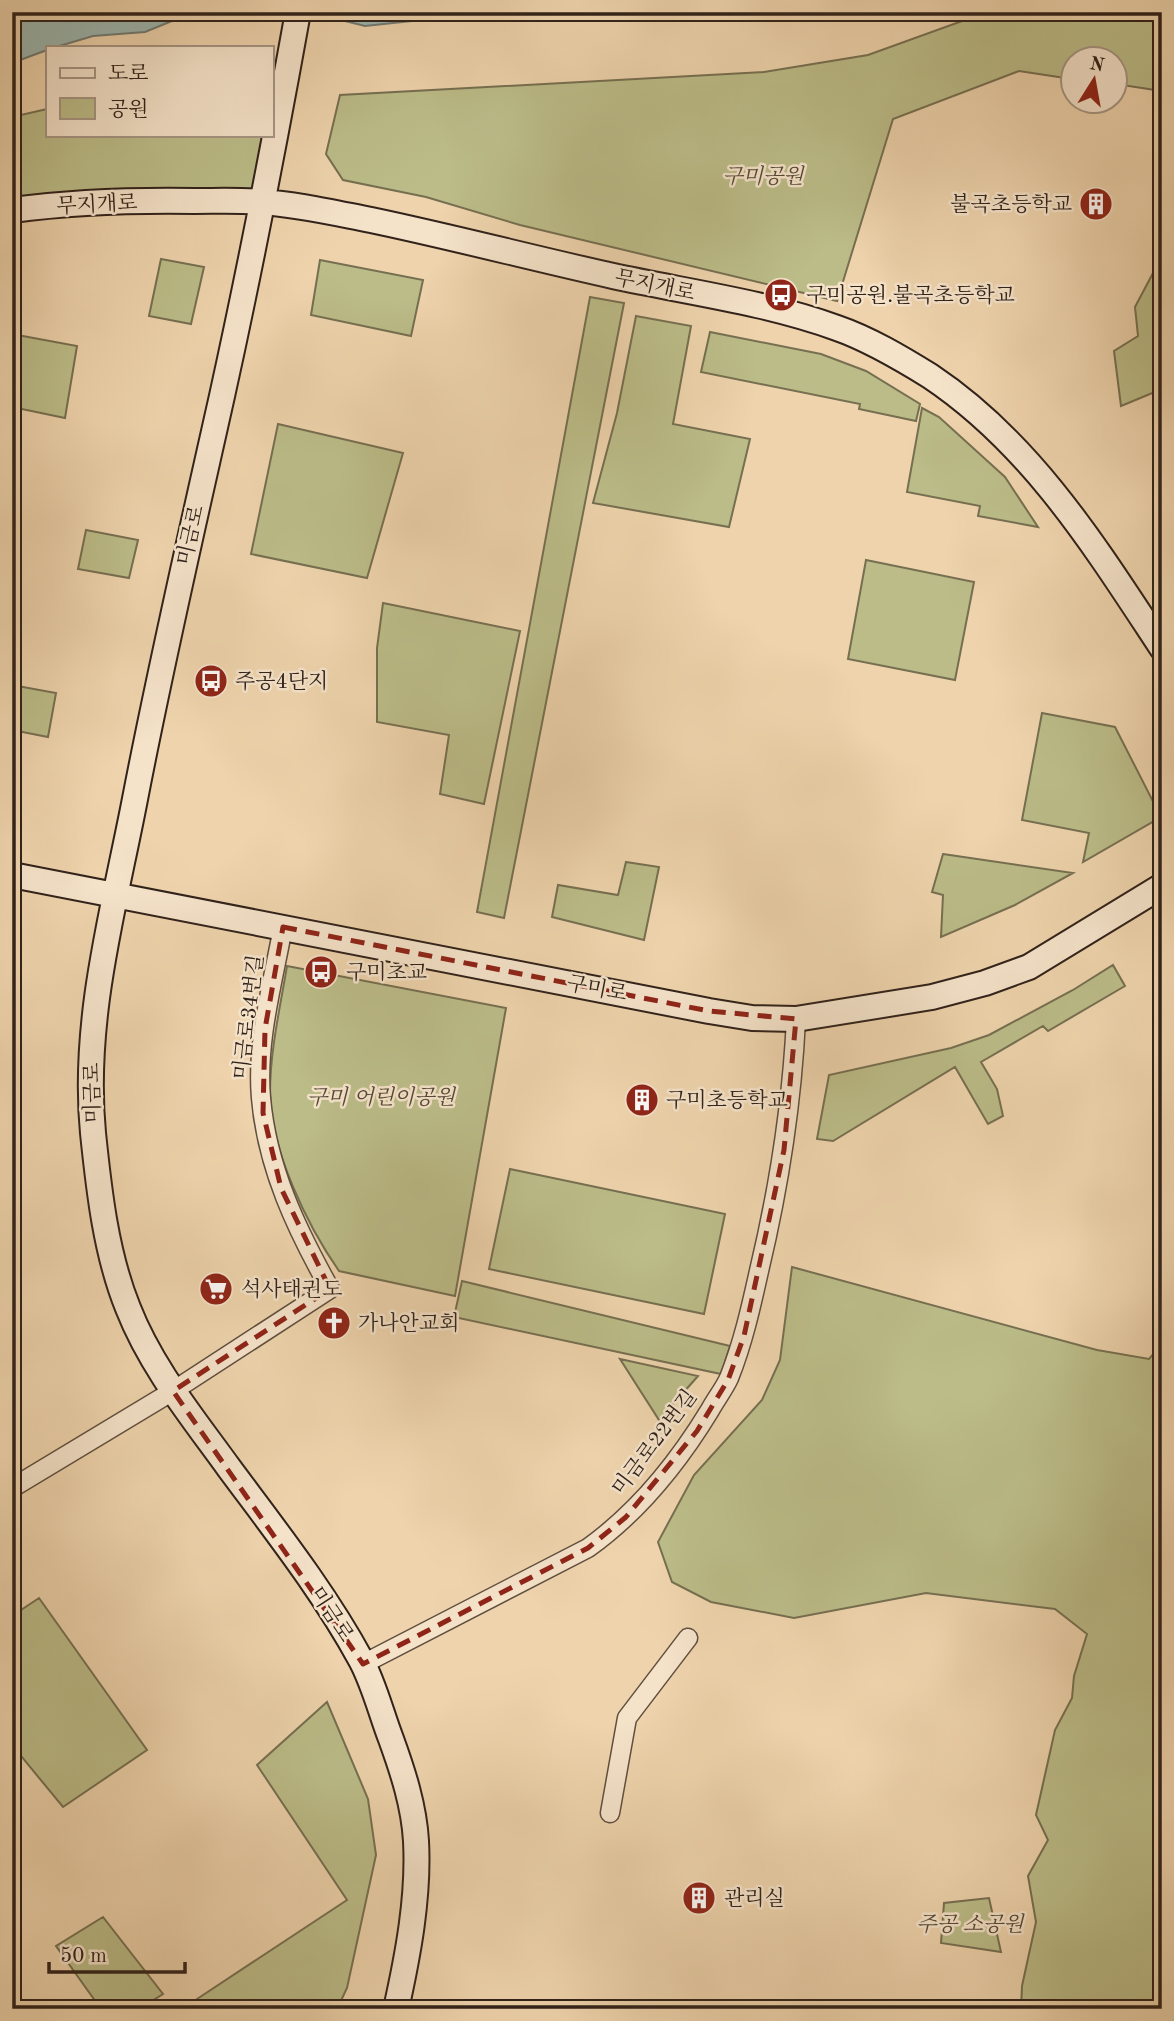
<svg xmlns="http://www.w3.org/2000/svg" width="1174" height="2021" viewBox="0 0 1174 2021" font-family="'Old Standard TT','Noto Serif KR',serif">
  <style>
    .green { fill: #bbbc88; stroke: #766f51; stroke-width: 2 }
    .water { fill: #9bb7b0; stroke: #717b74; stroke-width: 2 }
    .lines { fill: none; stroke-linecap: round; stroke-linejoin: round }
    .street-casing { stroke: #604e3e; stroke-width: 21 }
    .secondary-casing { stroke: #31221a; stroke-width: 28 }
    .street { stroke: #f4e2c9; stroke-width: 18 }
    .secondary { stroke: #f4e2c9; stroke-width: 24 }
    .marked { fill: none; stroke: #8f2418; stroke-width: 5; stroke-dasharray: 14 9; stroke-linejoin: round }
    .labels { text-anchor: middle; stroke-width: 5; stroke-linejoin: round; paint-order: stroke }
    .park-label { font-size: 21px; font-style: italic; fill: #544836; stroke: #f4e2c9 }
    .street-label { font-size: 21px; fill: #31221a; stroke: #f4e2c9 }
    .poi-label { font-size: 21px; fill: #31221a; stroke: #f4e2c9; text-anchor: start }
  </style>
  <rect width="100%" height="100%" fill="#eed3ac"/>
  <filter id="stains"><feTurbulence type="fractalNoise" baseFrequency=".00286" numOctaves="4"/><feColorMatrix values="0 0 0 0 .2 0 0 0 0 .09 0 0 0 0 .02 0 0 0 .5 -.17"/></filter>
  <radialGradient id="worn" r=".72"><stop offset=".6" stop-color="#630" stop-opacity="0"/><stop offset="1" stop-color="#630" stop-opacity=".3"/></radialGradient>
  <path class="green" d="M 987,12 L 1162,12 L 1162,91 L 1115,84 L 1114,60 L 1072,60 L 1072,79 L 1019,71 L 893,119 L 837,301 L 520,225 L 426,197 L 343,180 L 326,154 L 340,95 L 764,72 L 868,55 Z
    M 47,109 L 47,135 L 265,135 L 254,192 L 12,202 L 12,117 Z
    M 1162,256 L 1162,389 L 1121,406 L 1114,351 L 1138,336 L 1135,307 Z
    M 161,259 L 204,267 L 191,324 L 149,316 Z
    M 320,260 L 423,280 L 411,336 L 311,315 Z
    M 590,297 L 624,303 L 504,918 L 477,912 Z
    M 636,316 L 691,326 L 673,424 L 750,439 L 729,527 L 593,503 L 617,413 Z
    M 710,332 L 821,354 L 866,371 L 920,404 L 916,421 L 859,409 L 860,404 L 701,372 Z
    M 12,334 L 77,346 L 65,418 L 12,407 Z
    M 922,408 L 939,417 L 1005,477 L 1038,527 L 978,516 L 980,506 L 907,492 Z
    M 278,424 L 403,453 L 367,578 L 251,554 Z
    M 86,530 L 138,540 L 129,578 L 78,569 Z
    M 866,560 L 974,582 L 955,680 L 848,659 Z
    M 383,603 L 520,631 L 484,804 L 440,794 L 449,735 L 377,722 L 377,648 Z
    M 12,685 L 56,693 L 48,737 L 12,730 Z
    M 1042,713 L 1115,727 L 1161,817 L 1083,862 L 1089,833 L 1022,820 Z
    M 943,854 L 1073,873 L 1015,905 L 941,937 L 943,895 L 932,892 Z
    M 626,862 L 659,867 L 644,940 L 552,917 L 558,885 L 618,895 Z
    M 1113,965 L 1125,986 L 1048,1031 L 1043,1026 L 981,1062 L 997,1089 L 1003,1116 L 988,1124 L 955,1067 L 833,1141 L 817,1139 L 829,1075 L 951,1048 L 989,1035 L 1073,990 Z
    M 287,966 L 506,1008 L 455,1296 L 339,1271 C 307,1225 271,1151 270,1093 C 270,1051 280,1008 287,966 Z
    M 510,1169 L 725,1214 L 704,1314 L 489,1269 Z
    M 792,1267 L 1097,1350 L 1149,1359 L 1162,1344 L 1162,2009 L 1021,2009 L 1022,1986 L 1036,1922 L 1028,1876 L 1048,1840 L 1036,1815 L 1055,1730 L 1072,1698 L 1074,1676 L 1087,1634 L 1055,1609 L 926,1593 L 794,1618 L 711,1602 L 672,1582 L 658,1542 L 694,1475 L 762,1400 L 780,1360 Z
    M 462,1281 L 730,1346 L 721,1374 L 454,1317 Z
    M 620,1359 L 698,1376 L 659,1420 Z
    M 39,1598 L 147,1750 L 63,1807 L 12,1745 L 12,1616 Z
    M 327,1702 L 368,1799 L 376,1855 L 347,1988 L 337,2009 L 202,2009 L 197,1999 L 347,1900 L 257,1765 Z
    M 989,1898 L 1001,1952 L 941,1943 L 944,1903 Z
    M 103,1917 L 163,1994 L 139,2009 L 101,2009 L 56,1946 Z"/>
  <path class="water" d="M 12,12 L 194,12 L 145,32 L 93,36 L 56,47 L 47,47 L 47,50 L 12,63 Z
    M 309,12 L 497,12 L 365,26 Z"/>
  <g class="lines">
    <defs>
      <path id="street" d="M 12,1488 L 173,1391 L 330,1289 C 297,1230 267,1168 261,1098 C 256,1042 273,982 283,927
        M 363,1664 L 588,1548 C 637,1513 679,1461 710,1410 C 716,1399 724,1389 729,1378 C 743,1343 751,1307 759,1271 C 779,1187 792,1104 796,1019
        M 610,1813 L 627,1718 L 688,1638"/>
      <path id="secondary" d="M 298,12 C 275,140 250,269 222,396 C 192,530 161,664 135,799 C 114,908 82,1020 93,1133 C 99,1191 106,1254 128,1308 C 151,1367 193,1418 229,1468 C 275,1530 324,1592 361,1660 C 374,1684 381,1713 391,1739 C 403,1772 414,1806 416,1841 C 419,1897 408,1955 396,2009
        M 12,210 C 73,202 134,200 195,201 C 217,201 239,200 261,202 C 297,204 335,213 371,220 C 452,237 532,258 613,276 C 687,292 765,302 837,328 C 869,339 901,358 930,376 C 1032,444 1096,548 1162,648
        M 12,875 L 709,1011 L 752,1018 L 796,1019 L 932,997 L 985,983 L 1029,967 L 1162,886"/>
    </defs>
    <use href="#street" class="street-casing"/>
    <use href="#secondary" class="secondary-casing"/>
    <use href="#street" class="street"/>
    <use href="#secondary" class="secondary"/>
  </g>
  <path class="marked" d="M 283,927 L 709,1011 L 796,1019 L 784,1150 L 744,1336 L 728,1380 L 697,1431 L 626,1517 L 588,1548 L 363,1664 L 173,1391 L 330,1289 L 281,1188 L 263,1113 L 265,1029 Z"/>
  <defs>
    <symbol id="building-disc" viewBox="-11 -11 22 22"><circle r="9.5" fill="#8f2418" stroke="#f4e2c9"/><path d="M-4-6H4V6H1V3H-1V6H-4ZM-2.5-4.3h1.7v1.8h-1.7ZM.8-4.3h1.7v1.8H.8ZM-2.5-1h1.7V.8h-1.7ZM.8-1h1.7V.8H.8Z" fill="#fff"/></symbol>
    <symbol id="bus-disc" viewBox="-11 -11 22 22"><circle r="9.5" fill="#8f2418" stroke="#f4e2c9"/><path d="M-5-6H5V4H4V6H2V4H-2V6H-4V4H-5ZM-3.5-4V0h7V-4ZM-3.5 1.2v1.5H-2V1.2ZM2 1.2v1.5H3.5V1.2Z" fill="#fff"/></symbol>
    <symbol id="supermarket-disc" viewBox="-11 -11 22 22"><circle r="9.5" fill="#8f2418" stroke="#f4e2c9"/><path d="M-6-5.5h2.5l.6 2H6L4.5 2H-2.5L-4.4-4H-6ZM-1.5 3.2a1.3 1.3 0 1 0 .1 0ZM3 3.2a1.3 1.3 0 1 0 .1 0Z" fill="#fff"/></symbol>
    <symbol id="church-disc" viewBox="-11 -11 22 22"><circle r="9.5" fill="#8f2418" stroke="#f4e2c9"/><path d="M-1.2-6h2.4v3.5h3.3v2.4h-3.3V6h-2.4V-.1h-3.3v-2.4h3.3Z" fill="#fff"/></symbol>
  </defs>
  <g fill-rule="evenodd">
    <use href="#building-disc" x="1077" y="185" width="38" height="38"/>
    <use href="#bus-disc" x="762" y="276" width="38" height="38"/>
    <use href="#bus-disc" x="192" y="662" width="38" height="38"/>
    <use href="#bus-disc" x="302" y="953" width="38" height="38"/>
    <use href="#building-disc" x="623" y="1081" width="38" height="38"/>
    <use href="#supermarket-disc" x="197" y="1270" width="38" height="38"/>
    <use href="#church-disc" x="315" y="1304" width="38" height="38"/>
    <use href="#building-disc" x="680" y="1879" width="38" height="38"/>
  </g>
  <g class="labels">
    <g class="park-label">
      <text x="763" y="183">구미공원</text>
      <text x="381" y="1104">구미 어린이공원</text>
      <text x="970" y="1931">주공 소공원</text>
    </g>
    <g class="street-label">
      <text transform="translate(97 204) rotate(-3)" y="7">무지개로</text>
      <text transform="translate(655 285) rotate(12)" y="7">무지개로</text>
      <text transform="translate(190 535) rotate(-77)" y="7">미금로</text>
      <text transform="translate(597 988) rotate(11)" y="7">구미로</text>
      <text transform="translate(248 1017) rotate(-83)" y="7">미금로34번길</text>
      <text transform="translate(92 1093) rotate(-91)" y="7">미금로</text>
      <text transform="translate(654 1442) rotate(-53)" y="7">미금로22번길</text>
      <text transform="translate(332 1614) rotate(57)" y="7">미금로</text>
    </g>
    <g class="poi-label">
      <text x="1072" y="211" text-anchor="end">불곡초등학교</text>
      <text x="806" y="302">구미공원.불곡초등학교</text>
      <text x="235" y="688">주공4단지</text>
      <text x="346" y="979">구미초교</text>
      <text x="666" y="1107">구미초등학교</text>
      <text x="241" y="1296">석사태권도</text>
      <text x="358" y="1330">가나안교회</text>
      <text x="724" y="1905">관리실</text>
    </g>
  </g>
  <rect width="1174" height="2021" fill="none" stroke="#eed3ac" stroke-width="42"/>
  <rect x="14" y="14" width="1146" height="1993" fill="none" stroke="#31221a" stroke-width="3.5"/>
  <rect x="21" y="21" width="1132" height="1979" fill="none" stroke="#31221a" stroke-width="2"/>
  <rect x="46" y="46" width="228" height="91" fill="#f4e2c9" stroke="#a69583" stroke-width="2"/>
  <rect x="60" y="68" width="35" height="10" fill="#f4e2c9" stroke="#a69583" stroke-width="2"/>
  <text x="108" y="80" font-size="21" fill="#31221a">도로</text>
  <rect x="60" y="98" width="35" height="21" fill="#bbbc88" stroke="#a69583" stroke-width="2"/>
  <text x="108" y="116" font-size="21" fill="#31221a">공원</text>
  <g transform="translate(1094 80) rotate(11)"><circle r="33" fill="#f4e2c9" stroke="#a69583" stroke-width="2"/>
  <path d="M0-5L12 26L0 18L-12 26Z" fill="#8f2418"/>
  <text y="-10" font-size="19" font-weight="bold" text-anchor="middle" fill="#31221a">N</text>
  </g>
  <path d="M49 1962v10h136v-10" fill="none" stroke="#31221a" stroke-width="3.5"/>
  <text x="60" y="1962" font-size="21" fill="#31221a" stroke="#f4e2c9" stroke-width="5" paint-order="stroke">50 m</text>
  <rect width="100%" height="100%" filter="url(#stains)"/>
  <rect width="100%" height="100%" fill="url(#worn)"/>
</svg>
